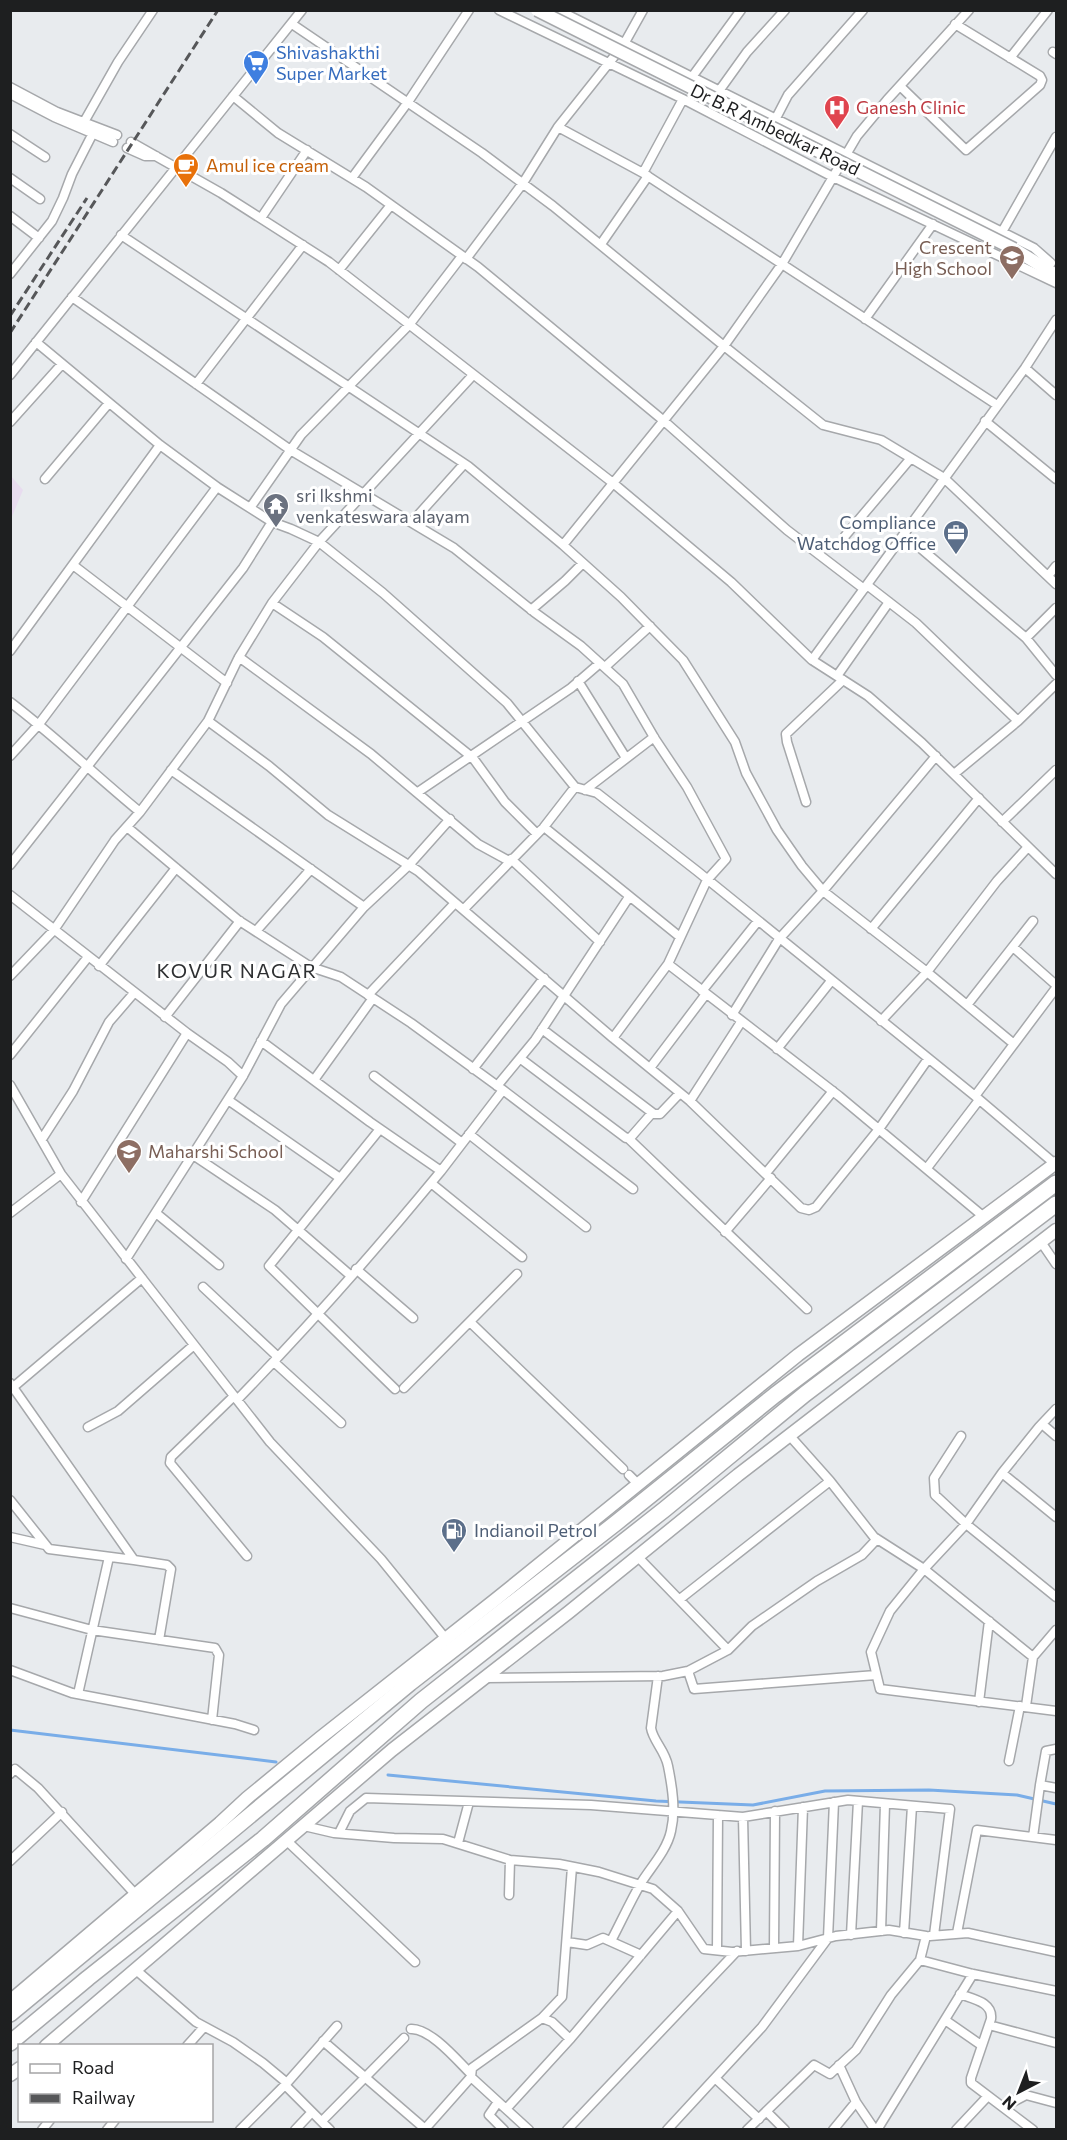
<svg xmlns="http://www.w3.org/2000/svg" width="1067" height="2140" viewBox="0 0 1067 2140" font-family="Commissioner,sans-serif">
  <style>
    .education { fill: #e8dcef }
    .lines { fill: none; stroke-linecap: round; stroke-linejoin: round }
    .stream { stroke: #79ade8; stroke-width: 3 }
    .street-casing { stroke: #a6a8ab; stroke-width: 11 }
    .secondary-casing { stroke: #a6a8ab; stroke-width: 15 }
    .highway-casing { stroke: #a6a8ab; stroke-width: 18 }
    .street { stroke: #fff; stroke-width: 8 }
    .secondary { stroke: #fff; stroke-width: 12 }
    .highway { stroke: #fff; stroke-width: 15 }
    .rail { stroke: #565759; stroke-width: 3; stroke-dasharray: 9 4.5; stroke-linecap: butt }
    .secondary-bridge-casing { stroke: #a6a8ab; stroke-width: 15; stroke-linecap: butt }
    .secondary-bridge { stroke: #fff; stroke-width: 12 }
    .labels { text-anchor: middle; stroke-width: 6; stroke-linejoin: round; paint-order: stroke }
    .shop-label { font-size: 18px; fill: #366cbe; stroke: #fff; text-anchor: start }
    .health-label { font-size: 18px; fill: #be3a42; stroke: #fff; text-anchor: start }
    .street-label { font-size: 18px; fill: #1e1f20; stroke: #fff }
    .food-label { font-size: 18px; fill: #c56008; stroke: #fff; text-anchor: start }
    .education-label { font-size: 18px; fill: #785e54; stroke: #fff; text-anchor: end }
    .worship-label { font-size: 18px; fill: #5b616d; stroke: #fff; text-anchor: start }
    .service-label { font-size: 18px; fill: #4e5e75; stroke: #fff; text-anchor: end }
    .neighbourhood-label { font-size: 20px; letter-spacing: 1.5px; fill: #2e3032; stroke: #fff }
  </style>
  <rect width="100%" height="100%" fill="#e8ebee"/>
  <path class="education" d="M 11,476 L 23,490 L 11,519 Z"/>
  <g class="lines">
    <path class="stream" d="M 10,1730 L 276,1762
      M 388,1775 L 656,1801 L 753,1805 L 825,1791 L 929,1790 L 1017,1795 L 1056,1804"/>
    <defs>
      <path id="street" d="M 499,10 L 683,99 L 833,177 L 1056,283
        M 558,10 L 1034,248 L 1051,263
        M 292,24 L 482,153 L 553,206 L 724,346 L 823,425 L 881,440 L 944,478 L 1056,584
        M 1053,52 L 1056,54
        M 1010,58 L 1048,10
        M 692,77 L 741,10
        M 900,86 L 966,150 L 1040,85 L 1042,80 L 1040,76 L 955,24
        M 10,87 L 57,112 L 117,135
        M 719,91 L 747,52 L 785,10
        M 10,94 L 54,117 L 113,142
        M 233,96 L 278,133 L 366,187 L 478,267 L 664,421 L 787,530 L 864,589
        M 775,120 L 788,95 L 863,10
        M 84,122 L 118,62 L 153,10
        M 558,127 L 624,44 L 643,10
        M 10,134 L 45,157
        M 131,142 L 221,193 L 329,262 L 613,483 L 731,582 L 812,660 L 868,696 L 922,743 L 1056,874
        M 127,148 L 145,156 L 156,156
        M 643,173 L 683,99
        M 10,178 L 40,199
        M 352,178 L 408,102 L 469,10
        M 10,216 L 39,238
        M 261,218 L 307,150
        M 1002,232 L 1056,137
        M 121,235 L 468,466 L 563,545 L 621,597 L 683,660 L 735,742 L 746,773 L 777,830 L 802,866 L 823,891 L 927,972 L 881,1021
        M 601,244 L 648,176
        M 466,259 L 523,183 L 558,127 L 643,173 L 997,405
        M 339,270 L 391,205
        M 10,274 L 52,221 L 63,198 L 72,174 L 93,133
        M 72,297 L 292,451 L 454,548 L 534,612 L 581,646 L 623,684 L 655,739 L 687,787 L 726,859 L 707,880 L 668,964 L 839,1096 L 984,1217
        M 865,319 L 933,224
        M 36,342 L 160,445 L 217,487 L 272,522 L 291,529 L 319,542 L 383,593 L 507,703 L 575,787 L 597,793 L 697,871 L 975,1096 L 1055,1164
        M 1025,368 L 1056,395
        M 10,375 L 302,10
        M 196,384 L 303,245
        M 985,421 L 1056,479
        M 10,422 L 62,364
        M 45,479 L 109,403
        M 250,508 L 301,435 L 409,325 L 462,256
        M 412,522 L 464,464
        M 904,534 L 1026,638 L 1056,675
        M 845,536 L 911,458
        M 563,545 L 724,346 L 782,264 L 857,136 L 887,100 L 969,10
        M 73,565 L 227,683
        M 1048,576 L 1056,566
        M 867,585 L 916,623 L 1018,721
        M 272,603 L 323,637 L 473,758 L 505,802 L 537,834
        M 531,610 L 565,581 L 583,563
        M 1026,638 L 1056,608
        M 10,651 L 160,445
        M 239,657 L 371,754 L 478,844 L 509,861
        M 812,660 L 1025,368 L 1056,320
        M 605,667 L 650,626
        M 837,676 L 889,602
        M 578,681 L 626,758
        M 10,702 C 55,736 96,776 140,812
        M 208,721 L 269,766 L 328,815 L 418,871 L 613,1038 L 690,1101 L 801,1208 L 809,1210 L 816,1207 L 879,1129 L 928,1059
        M 10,756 L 39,724 L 217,487
        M 954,774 L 1018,721 L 1056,684
        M 575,787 L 544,827 L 680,937
        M 585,790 L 654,737
        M 418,792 L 571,688 L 600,663
        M 806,802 L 787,742 L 786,734 L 843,680
        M 1002,822 L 1056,770
        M 127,827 L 238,920 L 311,967 L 341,977 L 411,1023 L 503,1090 L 633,1189
        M 511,859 L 600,942
        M 10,865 L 243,568 L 272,522
        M 10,895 L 187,1033 L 228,1062 L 243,1076
        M 364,907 L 409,865 L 450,819
        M 464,909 L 541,830
        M 871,929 L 979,798
        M 256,931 L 311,869
        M 1013,947 L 1056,985
        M 99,966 L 176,868
        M 10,976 L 54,930 L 115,840 L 140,812 L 208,721 L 239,657 L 272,603 L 319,542 L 473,375
        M 702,991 L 758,921
        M 368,995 L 455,903
        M 967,1005 L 1033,921
        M 732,1015 L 779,939 L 823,891 L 936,756
        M 165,1017 L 240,921
        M 542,1029 L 654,1114 L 660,1114 L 680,1093
        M 613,1038 L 668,964
        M 1014,1044 L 927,972 L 997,881 L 1028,847
        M 777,1049 L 831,981
        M 10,1055 L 88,957
        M 521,1059 L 626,1138 L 631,1137 L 652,1113
        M 650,1068 L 706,994
        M 473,1069 L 544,978
        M 374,1076 L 462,1143
        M 314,1080 L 373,998
        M 10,1085 L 61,1174 L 148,1286 L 270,1442 L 381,1559 L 446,1639
        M 497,1086 L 535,1040 L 629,897
        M 975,1096 L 1056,988
        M 228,1100 L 340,1178
        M 690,1101 L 741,1022
        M 380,1129 L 269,1266 L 395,1389
        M 469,1134 L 586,1227
        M 628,1138 L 807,1309
        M 42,1139 L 73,1091 L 109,1022 L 134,993
        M 193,1155 L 275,1210 L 350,1275
        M 927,1168 L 979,1100
        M 441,1171 L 503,1090
        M 766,1173 L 833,1091
        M 431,1183 L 522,1257
        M 81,1202 L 187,1033
        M 10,1213 L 61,1174
        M 156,1213 L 219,1265
        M 725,1232 L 771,1178
        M 1041,1242 L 1056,1264
        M 126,1259 L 243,1076 L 281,1004 L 364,907 L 171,770
        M 356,1269 L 413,1318
        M 203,1287 L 278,1357
        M 470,1322 L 623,1469
        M 274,1362 L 341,1423
        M 10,1383 L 134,1560 L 49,1549 L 10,1500
        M 404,1388 L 517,1274
        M 11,1389 L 142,1278
        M 234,1396 L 171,1457 L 170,1463 L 247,1556
        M 237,1400 C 308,1327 376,1250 441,1171 L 370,1122 L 261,1041
        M 1056,1409 L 1039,1427 L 1002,1473 L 966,1524 L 924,1569 L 1033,1657 L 1056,1630
        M 1042,1424 L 1056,1436
        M 88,1427 L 118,1411 L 194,1345
        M 789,1435 L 830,1481 L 874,1537 L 924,1569 L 890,1611 L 871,1652 L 880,1689 L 1056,1711
        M 961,1436 L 934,1478 L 935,1495 L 966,1524 L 1056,1597
        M 1002,1473 L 1056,1517
        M 629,1475 L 638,1484
        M 10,1537 L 45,1545
        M 637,1556 L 728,1650
        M 134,1560 L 167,1565 L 171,1569 L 159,1640
        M 680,1599 L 830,1481
        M 10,1608 L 92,1630 L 215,1648 L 219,1655 L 212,1720
        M 10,1670 L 72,1693 L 235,1724 L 254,1730
        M 688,1671 L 694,1689 L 876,1675
        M 486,1678 L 663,1676 L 688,1671 L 728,1650 L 752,1626 L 817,1581 L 862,1555 L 877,1539
        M 78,1694 L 109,1557
        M 979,1702 L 989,1621
        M 1026,1706 L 1033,1657
        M 1056,1749 L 1046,1751 L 1040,1785 L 1056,1788
        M 1009,1761 L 1020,1706
        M 10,1774 L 15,1769 L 38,1788 L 136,1895
        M 743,1817 L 746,1951
        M 304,1826 L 334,1833 L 394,1838 L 443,1839 L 510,1860 L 559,1864 L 599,1872 L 653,1889 L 678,1911 L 704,1949 L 732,1952 L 798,1946 L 836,1936 L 889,1930 L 926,1936 L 920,1960 L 891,1995 L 856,2050 L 830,2074 L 814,2065 L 747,2130
        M 339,1833 L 350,1811 L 366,1798 L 591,1805 L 743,1817 L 848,1800 L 950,1809 L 934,1935
        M 1033,1837 L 1040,1785
        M 287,1841 L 415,1962
        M 458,1843 L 469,1802
        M 10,1861 L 62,1812
        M 509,1895 L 510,1860
        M 881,1931 L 885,1804
        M 904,1933 L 912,1806
        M 957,1933 L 977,1830 L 1056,1840
        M 851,1935 L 858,1801
        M 930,1936 L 968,1933 L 1056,1952
        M 611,1941 C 621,1922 630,1902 641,1883 C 651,1867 667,1850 671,1831 C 676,1810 672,1786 668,1766 C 665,1750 653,1741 651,1728 L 658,1676
        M 567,1942 L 587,1945 L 603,1938 L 641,1955
        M 798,1946 L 803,1807
        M 774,1948 L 775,1811
        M 717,1950 L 718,1815
        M 920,1960 L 973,1974 L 1056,1991
        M 136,1970 L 196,2022 L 233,2042 L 263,2063 L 287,2083
        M 960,1994 C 973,1999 993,2002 991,2019 L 971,2078 L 971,2083 L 1033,2130
        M 542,2018 L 562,1997 L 572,1867
        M 945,2020 L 981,2045
        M 989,2025 L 1056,2043
        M 411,2029 C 430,2028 457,2060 470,2073
        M 323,2041 L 424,2128
        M 187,2046 L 204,2027
        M 839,2065 L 856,2102
        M 471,2077 L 472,2068 L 542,2018 L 552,2022 L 570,2039
        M 715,2078 L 759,2119
        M 285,2085 L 330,2130
        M 498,2102 L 489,2115 L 504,2130
        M 1003,2107 L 1026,2095 L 1056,2103
        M 506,2109 L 529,2130
        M 767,2112 L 785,2130
        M 322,2121 L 404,2038
        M 42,2130 L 50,2120
        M 107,2130 L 115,2120
        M 240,2130 L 285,2085 L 337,2026
        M 295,2130 L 312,2112
        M 424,2130 L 471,2077 L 506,2109 L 571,2038 L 678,1911
        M 567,2130 L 737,1951
        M 667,2130 L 762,2027 L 828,1938 L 834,1802
        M 833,2130 L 856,2102 L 875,2130
        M 877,2130 L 973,1974
        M 956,2130 L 988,2096"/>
      <path id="secondary" d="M 1014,249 L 1056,275
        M 10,2001 L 220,1823 L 247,1798 L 320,1738 L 495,1600 L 798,1355 L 1056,1163
        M 46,2046 L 392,1750 L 569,1612 L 738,1475 L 1056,1230
        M 10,2075 L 20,2068"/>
      <path id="highway" d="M 10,2014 L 410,1683 L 616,1523 L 775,1395 L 1056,1183
        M 10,2043 L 88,1978 L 263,1839 L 421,1701 L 665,1509 L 805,1394 L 1056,1204"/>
    </defs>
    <use href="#street" class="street-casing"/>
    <use href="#secondary" class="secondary-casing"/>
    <use href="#highway" class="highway-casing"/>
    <use href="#street" class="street"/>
    <use href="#secondary" class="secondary"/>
    <use href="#highway" class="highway"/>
    <path class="rail" d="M 10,316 L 87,198
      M 10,333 L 218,10"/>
    <defs>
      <path id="secondary-bridge" d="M 537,10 L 1014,249"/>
    </defs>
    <use href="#secondary-bridge" class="secondary-bridge-casing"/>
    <use href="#secondary-bridge" class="secondary-bridge"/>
  </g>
  <defs>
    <symbol id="supermarket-pin" viewBox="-11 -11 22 30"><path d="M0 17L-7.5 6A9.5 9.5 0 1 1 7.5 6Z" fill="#3f7fe0" stroke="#fff"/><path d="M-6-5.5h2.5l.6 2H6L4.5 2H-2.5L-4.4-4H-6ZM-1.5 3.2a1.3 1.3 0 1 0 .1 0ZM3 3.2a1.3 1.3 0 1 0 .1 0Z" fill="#fff"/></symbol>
    <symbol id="hospital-pin" viewBox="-11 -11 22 30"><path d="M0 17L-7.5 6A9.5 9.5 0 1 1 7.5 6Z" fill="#e0444e" stroke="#fff"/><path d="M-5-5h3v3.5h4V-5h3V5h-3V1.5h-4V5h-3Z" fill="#fff"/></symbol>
    <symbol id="cafe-pin" viewBox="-11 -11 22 30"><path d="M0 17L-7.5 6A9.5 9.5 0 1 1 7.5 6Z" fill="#e8710a" stroke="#fff"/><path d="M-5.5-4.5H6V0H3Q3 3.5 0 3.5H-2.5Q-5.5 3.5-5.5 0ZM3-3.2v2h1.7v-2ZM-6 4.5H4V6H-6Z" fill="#fff"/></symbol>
    <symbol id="school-pin" viewBox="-11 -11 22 30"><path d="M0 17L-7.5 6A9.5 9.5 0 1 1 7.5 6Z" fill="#8d6e63" stroke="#fff"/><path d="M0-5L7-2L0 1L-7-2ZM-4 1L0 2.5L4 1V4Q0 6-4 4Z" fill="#fff"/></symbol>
    <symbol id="temple-pin" viewBox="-11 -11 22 30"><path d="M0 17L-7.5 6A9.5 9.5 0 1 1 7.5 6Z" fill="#6b7280" stroke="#fff"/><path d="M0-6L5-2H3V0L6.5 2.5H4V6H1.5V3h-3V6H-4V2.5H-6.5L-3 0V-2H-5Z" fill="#fff"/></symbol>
    <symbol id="office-pin" viewBox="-11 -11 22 30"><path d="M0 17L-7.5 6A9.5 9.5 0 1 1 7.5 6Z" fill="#5c6f8a" stroke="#fff"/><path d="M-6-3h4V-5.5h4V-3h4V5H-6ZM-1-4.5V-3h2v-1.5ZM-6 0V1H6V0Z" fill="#fff"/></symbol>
    <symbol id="fuel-pin" viewBox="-11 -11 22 30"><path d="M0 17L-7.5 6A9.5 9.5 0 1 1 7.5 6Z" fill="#5c6f8a" stroke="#fff"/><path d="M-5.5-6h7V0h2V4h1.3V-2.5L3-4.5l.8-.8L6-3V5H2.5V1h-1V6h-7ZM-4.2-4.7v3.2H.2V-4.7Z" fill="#fff"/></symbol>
  </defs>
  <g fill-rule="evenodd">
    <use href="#supermarket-pin" x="241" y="48" width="30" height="40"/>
    <use href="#hospital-pin" x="822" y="93" width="30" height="40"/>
    <use href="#cafe-pin" x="171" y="151" width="30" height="40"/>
    <use href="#school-pin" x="997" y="243" width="30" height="40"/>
    <use href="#temple-pin" x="261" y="491" width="30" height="40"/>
    <use href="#office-pin" x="941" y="518" width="30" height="40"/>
    <use href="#school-pin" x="114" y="1137" width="30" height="40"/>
    <use href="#fuel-pin" x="439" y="1516" width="30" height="40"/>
  </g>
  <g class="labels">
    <g class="shop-label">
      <text x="276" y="59">Shivashakthi<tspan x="276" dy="21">Super Market</tspan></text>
    </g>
    <g class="health-label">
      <text x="856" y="114">Ganesh Clinic</text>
    </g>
    <g class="street-label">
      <text transform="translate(775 130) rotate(26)" y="6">Dr B.R Ambedkar Road</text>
    </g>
    <g class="food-label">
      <text x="206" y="172">Amul ice cream</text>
    </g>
    <g class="education-label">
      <text x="992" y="254">Crescent<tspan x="992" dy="21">High School</tspan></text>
      <text x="148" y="1158" text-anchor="start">Maharshi School</text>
    </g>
    <g class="worship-label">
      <text x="296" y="502">sri lkshmi<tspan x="296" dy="21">venkateswara alayam</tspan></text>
    </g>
    <g class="service-label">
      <text x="936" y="529">Compliance<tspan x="936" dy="21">Watchdog Office</tspan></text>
      <text x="474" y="1537" text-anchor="start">Indianoil Petrol</text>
    </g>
    <g class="neighbourhood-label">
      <text x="237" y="978">KOVUR NAGAR</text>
    </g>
  </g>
  <rect width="1067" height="2140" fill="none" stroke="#1e1f20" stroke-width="24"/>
  <rect x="18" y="2044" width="195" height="78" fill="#ffffff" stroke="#a5a5a6" stroke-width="1.5"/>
  <rect x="30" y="2064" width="30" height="9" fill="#ffffff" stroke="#a5a5a6" stroke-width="1.5"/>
  <text x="72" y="2074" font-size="18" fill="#1e1f20">Road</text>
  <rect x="30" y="2094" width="30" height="9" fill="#565759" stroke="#a5a5a6" stroke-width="1.5"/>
  <text x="72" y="2104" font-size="18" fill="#1e1f20">Railway</text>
  <g transform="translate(1019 2092) rotate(222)" stroke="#ffffff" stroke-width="4.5" paint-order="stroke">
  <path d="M0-4.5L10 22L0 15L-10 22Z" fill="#1e1f20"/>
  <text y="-9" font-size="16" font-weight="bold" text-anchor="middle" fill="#1e1f20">N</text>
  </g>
</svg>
